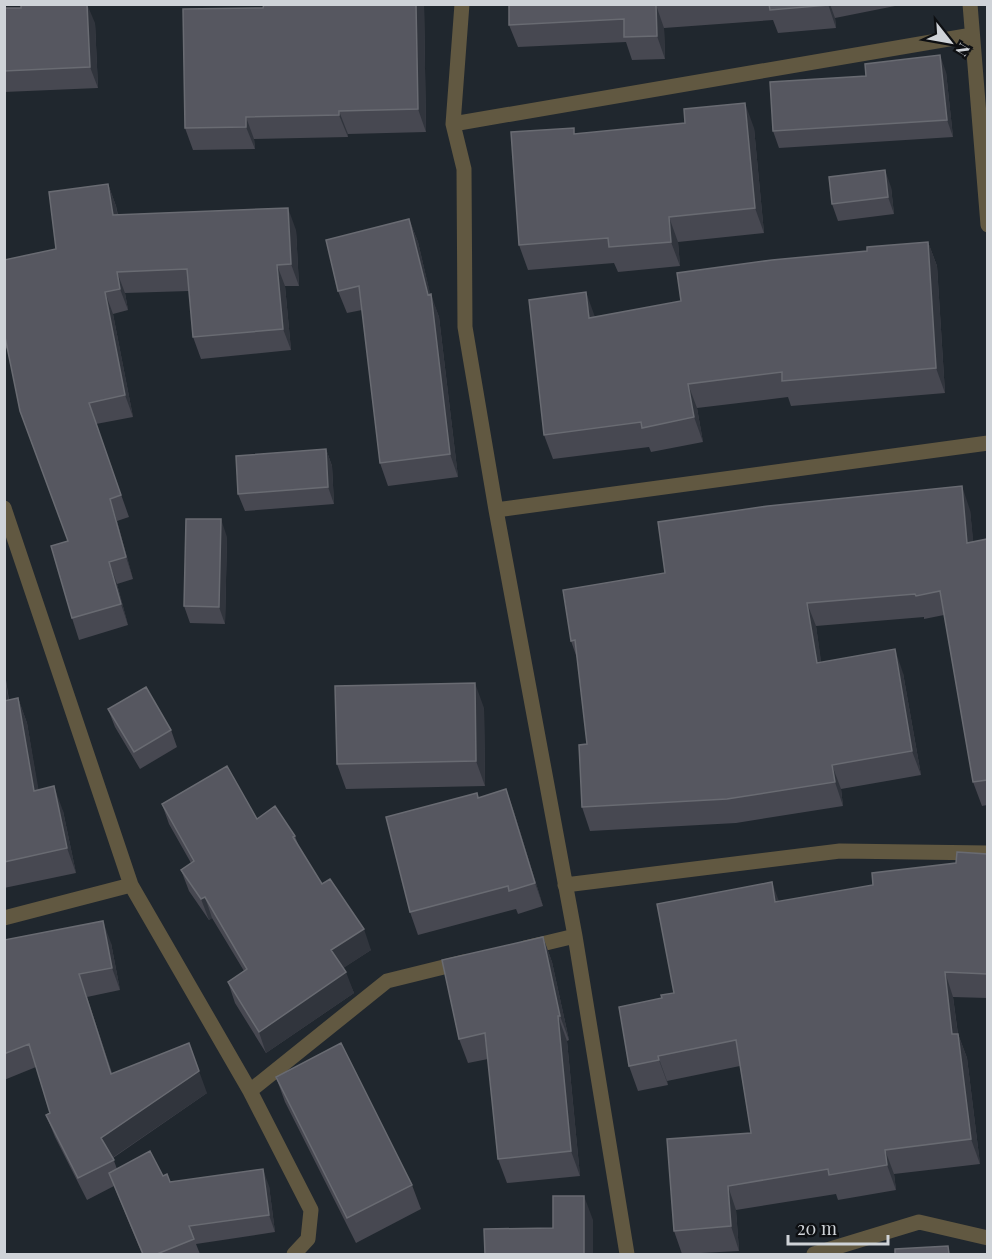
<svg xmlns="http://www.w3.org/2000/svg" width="992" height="1259" viewBox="0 0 992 1259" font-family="'Playfair Display',serif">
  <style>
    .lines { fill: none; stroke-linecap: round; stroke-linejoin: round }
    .minor { stroke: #615841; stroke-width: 15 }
    .wall { fill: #474851 }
    .shaded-wall { fill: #31353d }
    .building { fill: #565760; stroke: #696b72; stroke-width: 1.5 }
  </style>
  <rect width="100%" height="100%" fill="#20272e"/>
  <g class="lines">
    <path class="minor" d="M 462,4 L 453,124 L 464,169 L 465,327 L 496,510 L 575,936 L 627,1254
      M 970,4 L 988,225
      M 453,124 L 972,35
      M 4,508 L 131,885 L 250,1091 L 311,1210 L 308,1239 L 294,1254
      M 496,510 L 988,443
      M 565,885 L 840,851 L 988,853
      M 4,918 L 131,885
      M 525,948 L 575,936
      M 250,1091 L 387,981 L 464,962
      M 814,1254 L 919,1222 L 988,1238"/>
  </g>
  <path class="wall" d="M 424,4 L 426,132 L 348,134 L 348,137 L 254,139 L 255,149 L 193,150 L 185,128 L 263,8 Z
    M 509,4 L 905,4 L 835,18 L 836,28 L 778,33 L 773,20 L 664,28 L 665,59 L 632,60 L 626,42 L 518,47 L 509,25 Z
    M 4,8 L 95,23 L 98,88 L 4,92 Z
    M 946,72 L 953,137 L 779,148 L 773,131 Z
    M 754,128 L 764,233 L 678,242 L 680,266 L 618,272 L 614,263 L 528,270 L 519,245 L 576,133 Z
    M 108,184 L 116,206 L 118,215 L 296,230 L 299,286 L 285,286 L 291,350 L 201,359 L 193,337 L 189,291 L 125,293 L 128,310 L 113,314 L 133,417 L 96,424 L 129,517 L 117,521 L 133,579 L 117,584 L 128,625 L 79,640 L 72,618 L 68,541 L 8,348 L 4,349 L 4,260 L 56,249 Z
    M 891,187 L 894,214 L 838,221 L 832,204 Z
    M 409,219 L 418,242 L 430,294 L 439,317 L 458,477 L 388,486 L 380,463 L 362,310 L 347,313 L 338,291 Z
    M 928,242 L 937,266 L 945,393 L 791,406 L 788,397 L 697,408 L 703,442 L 651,452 L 649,447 L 553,459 L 544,435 L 595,317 L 681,301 L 867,251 Z
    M 326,449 L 332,466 L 334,504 L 245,511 L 238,494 Z
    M 970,510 L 973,542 L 987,539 L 987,805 L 982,806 L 973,782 L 944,615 L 924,619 L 924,617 L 816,626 L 821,663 L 903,673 L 921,775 L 841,789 L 843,806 L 736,823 L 590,831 L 582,807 L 587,744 L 577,658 L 571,641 L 665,573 Z
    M 227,537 L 225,624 L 190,623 L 184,606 Z
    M 4,667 L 9,700 L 18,698 L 27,723 L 38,790 L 63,811 L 76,873 L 4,888 Z
    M 484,708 L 485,786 L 346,789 L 337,764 Z
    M 108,709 L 171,730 L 177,747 L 140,769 L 115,727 Z
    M 506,789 L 514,812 L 543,906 L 518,914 L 516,909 L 418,935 L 410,912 L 477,793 L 479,798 Z
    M 162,804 L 257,819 L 295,836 L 299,847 L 322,884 L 371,950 L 343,968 L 354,993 L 266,1053 L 235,1003 L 228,982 L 244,971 L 212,918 L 209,920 L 189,891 L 181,870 L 191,863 L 169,824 Z
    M 987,854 L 987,998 L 953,997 L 958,1034 L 967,1058 L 980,1164 L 894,1174 L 896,1190 L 838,1200 L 836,1194 L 736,1210 L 739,1251 L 682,1254 L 674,1231 L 751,1133 L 740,1066 L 667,1081 L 668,1085 L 638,1091 L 629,1066 L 662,998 L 674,993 L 779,902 L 873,885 Z
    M 543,937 L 552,962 L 569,1040 L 567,1041 L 580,1176 L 507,1183 L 498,1159 L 488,1059 L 468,1063 L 459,1039 Z
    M 4,940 L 111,943 L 120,990 L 87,997 L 112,1073 L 207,1093 L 113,1158 L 117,1169 L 163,1176 L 170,1182 L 269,1186 L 275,1232 L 196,1244 L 200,1254 L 142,1254 L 114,1186 L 87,1200 L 55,1137 L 46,1115 L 50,1113 L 36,1067 L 4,1080 Z
    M 276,1077 L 412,1185 L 421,1209 L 356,1243 L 285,1102 Z"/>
  <path class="shaded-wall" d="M 87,4 L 95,23 L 98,88 L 90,67 Z
    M 416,4 L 424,4 L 426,132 L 418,109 Z
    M 828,4 L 830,4 L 835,18 L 836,28 Z
    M 656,5 L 664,28 L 665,59 L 657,36 Z
    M 940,55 L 946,72 L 953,137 L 947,120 Z
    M 745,103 L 754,128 L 764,233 L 755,208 Z
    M 339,111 L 348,134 L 348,137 L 339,115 Z
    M 246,117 L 254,139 L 255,149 L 246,127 Z
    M 885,170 L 891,187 L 894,214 L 888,197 Z
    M 108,184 L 116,206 L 121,237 L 113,215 Z
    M 288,208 L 296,230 L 299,286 L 291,264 Z
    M 669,217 L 678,242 L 680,266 L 671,242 Z
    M 409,219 L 418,242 L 431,297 L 431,294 L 439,317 L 458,477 L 450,454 L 428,295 Z
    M 928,242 L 937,266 L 945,393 L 936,368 Z
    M 277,265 L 285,286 L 291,350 L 283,329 Z
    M 117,272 L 125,293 L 128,310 L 120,289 Z
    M 105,292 L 113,314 L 133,417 L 125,395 Z
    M 586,292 L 595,317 L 598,343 L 589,318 Z
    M 688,384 L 697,408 L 703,442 L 694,417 Z
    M 326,449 L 332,466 L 334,504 L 328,487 Z
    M 962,486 L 970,510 L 976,566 L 967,543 Z
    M 110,499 L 117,521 L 133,579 L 126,557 Z
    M 221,519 L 227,537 L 225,624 L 219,607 Z
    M 109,562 L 117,584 L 128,625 L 121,604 Z
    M 807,603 L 816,626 L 825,687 L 817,663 Z
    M 895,649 L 903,673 L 921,775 L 912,751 Z
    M 4,667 L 12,726 L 4,705 Z
    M 475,683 L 484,708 L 485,786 L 476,761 Z
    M 18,698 L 27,723 L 43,815 L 34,791 Z
    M 832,765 L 841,789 L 843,806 L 835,782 Z
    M 54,786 L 63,811 L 76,873 L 67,848 Z
    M 506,789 L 514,812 L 543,906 L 535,883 Z
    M 772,882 L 781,907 L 775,902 Z
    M 205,897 L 212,918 L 209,920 L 201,899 Z
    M 103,921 L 111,943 L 120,990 L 112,968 Z
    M 364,929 L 371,950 L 339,971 L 331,950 Z
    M 543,937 L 552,962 L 569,1040 L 560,1016 Z
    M 346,972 L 354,993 L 266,1053 L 259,1032 Z
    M 945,972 L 953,997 L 961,1059 L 952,1034 Z
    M 79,974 L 87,997 L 119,1096 L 111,1074 Z
    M 558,1016 L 567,1041 L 580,1176 L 571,1151 Z
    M 958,1034 L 967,1058 L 980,1164 L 971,1139 Z
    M 658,1056 L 667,1081 L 668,1085 L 659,1060 Z
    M 199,1071 L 207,1093 L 109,1160 L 101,1138 Z
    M 885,1150 L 894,1174 L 896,1190 L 887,1165 Z
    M 263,1169 L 269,1186 L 275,1232 L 269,1215 Z
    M 728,1186 L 736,1210 L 739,1251 L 731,1226 Z
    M 584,1196 L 593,1220 L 593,1254 L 584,1254 Z"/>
  <path class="building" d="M 39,4 L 87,4 L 90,67 L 4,71 L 4,8 L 21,8 L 21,5 Z
    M 264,4 L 416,4 L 418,109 L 339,111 L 339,115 L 246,117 L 246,127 L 185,128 L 183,9 L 263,8 Z
    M 509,4 L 668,4 L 656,5 L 657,36 L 624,37 L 624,19 L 509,25 Z
    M 769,4 L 828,4 L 828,5 L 770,10 Z
    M 940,55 L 947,120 L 773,131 L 770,82 L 866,76 L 865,64 Z
    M 745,103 L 755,208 L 669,217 L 671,242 L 609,247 L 608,238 L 519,245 L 511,132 L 574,128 L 574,134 L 685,123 L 684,109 Z
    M 885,170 L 888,197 L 832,204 L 829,177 Z
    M 108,184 L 113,215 L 288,208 L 291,264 L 277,265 L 283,329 L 193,337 L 187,269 L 117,272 L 120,289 L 105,292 L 125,395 L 89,403 L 121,495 L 110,499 L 126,557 L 109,562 L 121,604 L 72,618 L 51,546 L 68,541 L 20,411 L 4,332 L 4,260 L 56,249 L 49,192 Z
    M 409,219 L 428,295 L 431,294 L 450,454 L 380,463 L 359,286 L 338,291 L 326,240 Z
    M 928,242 L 936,368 L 782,381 L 782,372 L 688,384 L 694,417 L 642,428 L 641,422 L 544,435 L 529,300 L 586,292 L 589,318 L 681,301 L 677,273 L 772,260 L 867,251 L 867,247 Z
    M 326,449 L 328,487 L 238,494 L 236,456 Z
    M 962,486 L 967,543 L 987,539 L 987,780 L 973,782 L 940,591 L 916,596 L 915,594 L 807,603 L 817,663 L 895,649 L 912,751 L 832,765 L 835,782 L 727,799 L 582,807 L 579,745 L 587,744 L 575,640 L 571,641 L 563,590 L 665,573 L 658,522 L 768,506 Z
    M 186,519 L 221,519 L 219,607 L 184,606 Z
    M 475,683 L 476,761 L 337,764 L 335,686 Z
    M 146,687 L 171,730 L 134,752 L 108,709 Z
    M 18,698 L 34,791 L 54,786 L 67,848 L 4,862 L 4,701 Z
    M 227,766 L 257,819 L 275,806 L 295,836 L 293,837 L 322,884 L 330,879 L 364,929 L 331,950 L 346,972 L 259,1032 L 228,982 L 247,969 L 205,897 L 201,899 L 181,870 L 194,861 L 162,804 Z
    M 506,789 L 535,883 L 509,891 L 508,886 L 410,912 L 386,817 L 477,793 L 478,798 Z
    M 957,852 L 987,854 L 987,974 L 945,972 L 952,1034 L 958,1034 L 971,1139 L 885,1150 L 887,1165 L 829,1175 L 828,1169 L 728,1186 L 731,1226 L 674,1231 L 667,1139 L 751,1133 L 736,1040 L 658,1056 L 659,1060 L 629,1066 L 619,1007 L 662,998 L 661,995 L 674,993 L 657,904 L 772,882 L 775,902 L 873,885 L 872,873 L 956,863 Z
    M 103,921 L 112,968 L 79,974 L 111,1074 L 189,1043 L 199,1071 L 101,1138 L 114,1160 L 78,1178 L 46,1115 L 50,1113 L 29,1044 L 4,1054 L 4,940 Z
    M 543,937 L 560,1016 L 558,1016 L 571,1151 L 498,1159 L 485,1033 L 459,1039 L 442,960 Z
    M 341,1043 L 412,1185 L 347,1218 L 276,1077 Z
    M 150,1151 L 163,1176 L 167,1174 L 170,1182 L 263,1169 L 269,1215 L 189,1226 L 194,1239 L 157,1254 L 143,1254 L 109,1173 Z
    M 553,1196 L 584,1196 L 584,1254 L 485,1254 L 484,1229 L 553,1228 Z
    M 948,1246 L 949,1254 L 895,1254 L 895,1249 Z"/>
  <rect width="992" height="1259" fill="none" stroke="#cfd3d8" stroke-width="12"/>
  <g transform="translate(950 42) rotate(121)" stroke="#0d0f12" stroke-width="4.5" paint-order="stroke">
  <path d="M0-4.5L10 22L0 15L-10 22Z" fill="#cfd3d8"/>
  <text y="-9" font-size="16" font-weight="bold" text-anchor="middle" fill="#cfd3d8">N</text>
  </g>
  <path d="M788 1235v9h100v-9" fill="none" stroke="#cfd3d8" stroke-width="3"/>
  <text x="797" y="1235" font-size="18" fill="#cfd3d8" stroke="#0d0f12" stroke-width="4.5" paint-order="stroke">20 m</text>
</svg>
